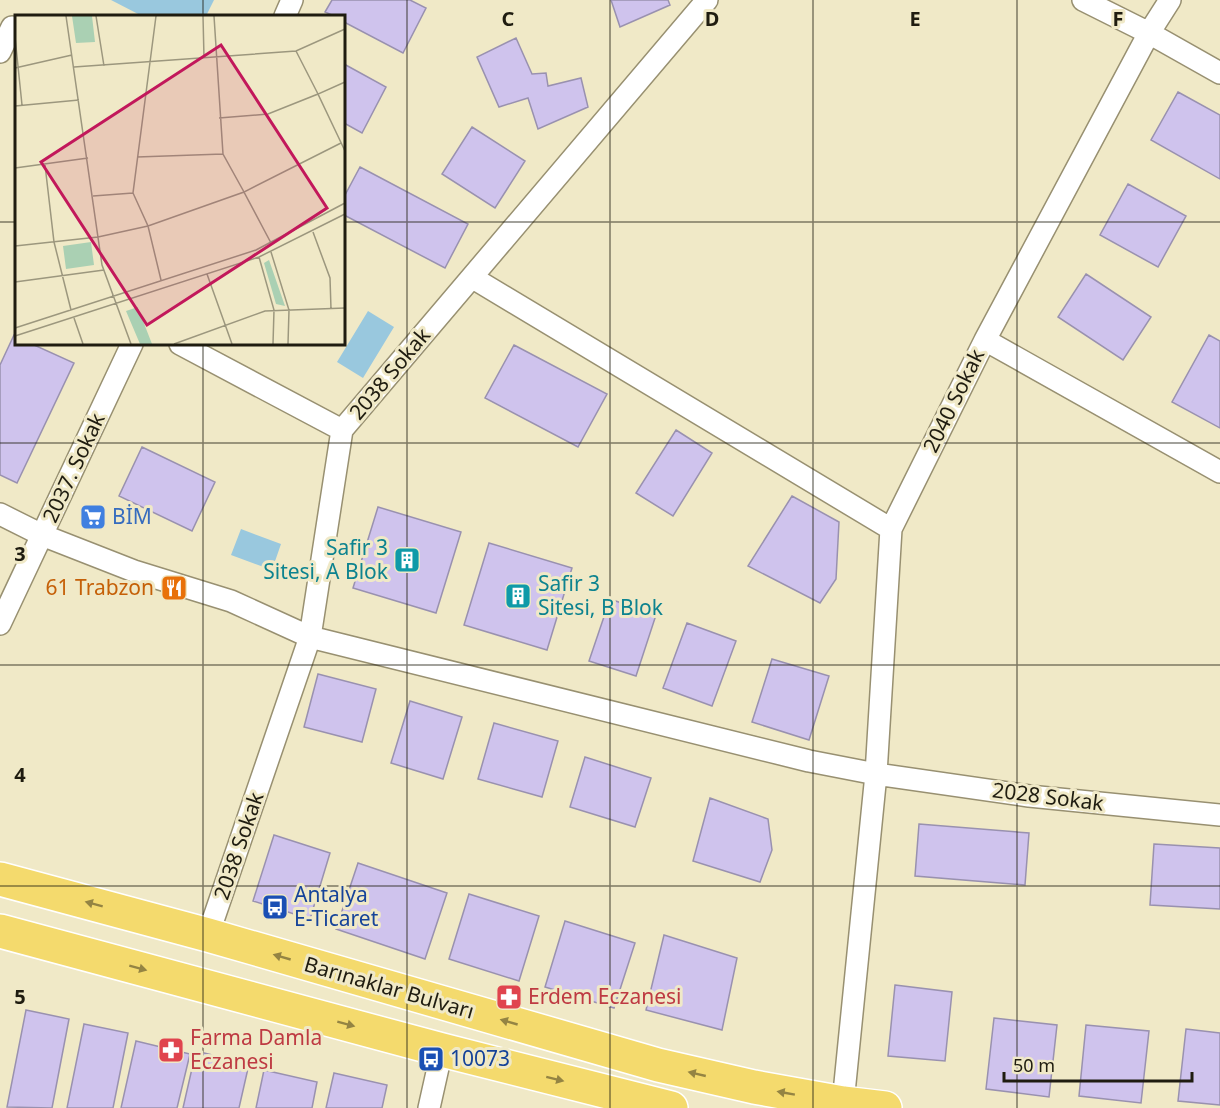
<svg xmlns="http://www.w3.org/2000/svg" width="1220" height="1108" viewBox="0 0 1220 1108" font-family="'Noto Sans',sans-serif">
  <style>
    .water { fill: #99c8de }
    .building { fill: #cfc3ed; stroke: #9991af; stroke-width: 1.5 }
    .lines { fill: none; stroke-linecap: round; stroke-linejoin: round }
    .minor-casing { stroke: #989071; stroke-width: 24 }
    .primary-casing { stroke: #fff; stroke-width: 36 }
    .minor { stroke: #fff; stroke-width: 21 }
    .primary { stroke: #f4da6d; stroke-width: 33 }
    .oneway { fill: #948443 }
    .grid { fill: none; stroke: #1f1c10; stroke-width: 1.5; stroke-opacity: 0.55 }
    .labels { text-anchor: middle; stroke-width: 6; stroke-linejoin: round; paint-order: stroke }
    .street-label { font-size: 21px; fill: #1f1c10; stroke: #f0e9c7 }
    .shop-label { font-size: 21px; fill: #366cbe; stroke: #f0e9c7; text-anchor: start }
    .culture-label { font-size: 21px; fill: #0d838f; stroke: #f0e9c7; text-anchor: end }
    .food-label { font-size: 21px; fill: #c56008; stroke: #f0e9c7; text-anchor: end }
    .transit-label { font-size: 21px; fill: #164399; stroke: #f0e9c7; text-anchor: start }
    .health-label { font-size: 21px; fill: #be3a42; stroke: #f0e9c7; text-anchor: start }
    .inset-road { fill: none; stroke: #9c977e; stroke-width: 1.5 }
    .view { fill: #c2185b; fill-opacity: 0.15; stroke: #c2185b; stroke-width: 3 }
    .inset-edge { fill: none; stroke: #1f1c10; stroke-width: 3 }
    .grid-label { font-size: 20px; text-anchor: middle; font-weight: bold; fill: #1f1c10; stroke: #f0e9c7; stroke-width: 6; stroke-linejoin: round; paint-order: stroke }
  </style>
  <rect width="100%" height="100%" fill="#f0e9c7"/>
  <path class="water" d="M 111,0 L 214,0 L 206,16 L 142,16 Z
    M 368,311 L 394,327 L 363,378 L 337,362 Z
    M 241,529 L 281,544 L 272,570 L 231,555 Z"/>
  <path class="building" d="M 332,0 L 410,0 L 426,8 L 403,53 L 344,22 L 344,16 L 334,16 L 325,12 Z
    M 611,0 L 668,0 L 670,5 L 620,27 Z
    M 516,38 L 532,74 L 546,73 L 548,86 L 581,78 L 588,107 L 538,129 L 528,98 L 499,107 L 477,57 Z
    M 344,64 L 386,87 L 362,133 L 344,123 Z
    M 1178,92 L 1220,115 L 1220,179 L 1151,140 Z
    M 472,127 L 525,161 L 495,208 L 442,174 Z
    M 360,167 L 468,224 L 445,268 L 344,215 L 344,197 Z
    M 1128,184 L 1186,216 L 1158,267 L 1100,235 Z
    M 1086,274 L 1151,317 L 1123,360 L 1058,317 Z
    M 14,335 L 16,336 L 16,344 L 32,344 L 74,363 L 17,483 L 0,475 L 0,365 Z
    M 1209,335 L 1220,341 L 1220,428 L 1172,402 Z
    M 514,345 L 607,394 L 578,447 L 485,398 Z
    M 676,430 L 712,453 L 673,516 L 636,493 Z
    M 142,447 L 215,482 L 192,531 L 119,496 Z
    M 792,496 L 839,522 L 836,579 L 820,603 L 748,566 Z
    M 378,507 L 461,532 L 436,613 L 353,588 Z
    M 489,543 L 572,568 L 547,650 L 464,625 Z
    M 610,599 L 656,615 L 636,676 L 589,661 Z
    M 687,623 L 736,641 L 712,706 L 663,688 Z
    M 772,659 L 829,676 L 809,740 L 752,722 Z
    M 318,674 L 376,689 L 362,742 L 304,727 Z
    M 410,701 L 462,717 L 443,779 L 391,763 Z
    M 494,723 L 558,741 L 542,797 L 478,779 Z
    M 585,757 L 651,778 L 635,827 L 570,807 Z
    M 710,798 L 768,819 L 772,850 L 760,882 L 693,861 Z
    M 919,824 L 1029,833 L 1025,885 L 915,876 Z
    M 274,835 L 330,853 L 310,919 L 253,901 Z
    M 1154,844 L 1220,848 L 1220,909 L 1150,905 Z
    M 358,863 L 447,893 L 425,959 L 336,929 Z
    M 469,894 L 539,916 L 519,981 L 449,959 Z
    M 565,921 L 635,943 L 614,1008 L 545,987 Z
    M 664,935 L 737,958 L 722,1030 L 646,1010 Z
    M 895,985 L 952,992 L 945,1061 L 888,1056 Z
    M 26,1010 L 69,1019 L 52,1108 L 7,1107 Z
    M 994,1018 L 1057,1025 L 1049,1097 L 986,1089 Z
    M 84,1024 L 128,1033 L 113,1108 L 67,1108 Z
    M 1086,1025 L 1149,1031 L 1141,1103 L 1079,1096 Z
    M 1186,1029 L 1220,1033 L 1220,1105 L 1178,1101 Z
    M 136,1041 L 190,1054 L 177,1108 L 121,1108 Z
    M 196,1051 L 249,1064 L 239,1108 L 183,1108 Z
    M 264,1070 L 317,1082 L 312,1108 L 256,1108 Z
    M 334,1073 L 387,1085 L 382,1108 L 326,1108 Z"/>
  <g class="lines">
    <defs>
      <path id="minor" d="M 1083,0 L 1149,33 L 1220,73
        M 285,16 L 292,0
        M 0,52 L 12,27
        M 473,278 L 891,529
        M 985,340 L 1220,472
        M 180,344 L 342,430
        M 0,514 L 42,535 L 134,571 L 231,601 L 310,637 L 809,761 L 876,774 L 891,529 L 985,340 L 1149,33 L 1170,0
        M 0,624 L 132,344
        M 208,935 L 310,637 L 342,430 L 707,0
        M 843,1103 L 876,774 L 1029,796 L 1220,815
        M 429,1108 L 442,1050"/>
      <path id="primary" d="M 0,879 L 208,935 L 658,1065 L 754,1087 L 843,1103 L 885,1108
        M 0,931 L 442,1050 L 671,1108"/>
    </defs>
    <use href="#minor" class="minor-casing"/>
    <use href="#primary" class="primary-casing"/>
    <use href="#minor" class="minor"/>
    <use href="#primary" class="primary"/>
  </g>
  <defs><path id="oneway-solid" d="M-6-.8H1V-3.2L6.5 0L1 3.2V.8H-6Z" transform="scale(1.5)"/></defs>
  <g class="oneway">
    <use href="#oneway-solid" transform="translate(94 904) rotate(-165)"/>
    <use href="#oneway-solid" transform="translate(282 957) rotate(-164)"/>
    <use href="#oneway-solid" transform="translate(138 968) rotate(15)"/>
    <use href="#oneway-solid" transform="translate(509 1022) rotate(-164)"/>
    <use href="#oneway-solid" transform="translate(346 1024) rotate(15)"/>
    <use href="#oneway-solid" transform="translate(697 1074) rotate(-167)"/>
    <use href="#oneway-solid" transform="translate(555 1079) rotate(14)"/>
    <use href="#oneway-solid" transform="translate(786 1093) rotate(-170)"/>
  </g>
  <path class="grid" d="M 203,0 L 203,16M 407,0 L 407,1108M 610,0 L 610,1108M 813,0 L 813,1108M 1017,0 L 1017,1108M 0,222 L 16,222M 344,222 L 1220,222M 203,344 L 203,1108M 0,443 L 1220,443M 0,665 L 1220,665M 0,886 L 1220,886"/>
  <defs>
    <symbol id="supermarket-square" viewBox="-11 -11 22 22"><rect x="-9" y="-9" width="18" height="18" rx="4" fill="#3f7fe0" stroke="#f0e9c7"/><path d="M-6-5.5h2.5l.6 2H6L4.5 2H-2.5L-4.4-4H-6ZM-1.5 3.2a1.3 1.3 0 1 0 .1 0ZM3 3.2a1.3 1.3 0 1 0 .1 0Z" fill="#fff"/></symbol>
    <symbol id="building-square" viewBox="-11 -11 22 22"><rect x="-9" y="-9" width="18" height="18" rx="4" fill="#0f9aa8" stroke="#f0e9c7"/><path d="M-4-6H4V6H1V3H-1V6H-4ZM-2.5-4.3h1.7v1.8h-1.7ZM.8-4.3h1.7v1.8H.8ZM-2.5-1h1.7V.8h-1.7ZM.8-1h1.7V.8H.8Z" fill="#fff"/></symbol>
    <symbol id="restaurant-square" viewBox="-11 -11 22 22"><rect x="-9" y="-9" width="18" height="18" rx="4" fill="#e8710a" stroke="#f0e9c7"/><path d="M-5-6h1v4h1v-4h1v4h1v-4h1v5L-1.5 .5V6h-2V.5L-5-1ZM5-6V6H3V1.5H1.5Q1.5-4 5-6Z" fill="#fff"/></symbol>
    <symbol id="bus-square" viewBox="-11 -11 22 22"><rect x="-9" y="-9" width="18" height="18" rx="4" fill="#1a4fb4" stroke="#f0e9c7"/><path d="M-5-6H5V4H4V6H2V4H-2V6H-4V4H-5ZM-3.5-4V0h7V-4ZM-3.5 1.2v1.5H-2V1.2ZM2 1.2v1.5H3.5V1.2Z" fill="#fff"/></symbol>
    <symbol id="pharmacy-square" viewBox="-11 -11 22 22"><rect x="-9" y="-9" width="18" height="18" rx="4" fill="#e0444e" stroke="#f0e9c7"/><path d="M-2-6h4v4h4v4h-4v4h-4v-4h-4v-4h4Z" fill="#fff"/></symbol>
  </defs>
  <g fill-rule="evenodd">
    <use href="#supermarket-square" x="78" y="502" width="30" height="30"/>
    <use href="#building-square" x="392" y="545" width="30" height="30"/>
    <use href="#restaurant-square" x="159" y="573" width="30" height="30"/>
    <use href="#building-square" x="503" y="581" width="30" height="30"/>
    <use href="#bus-square" x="260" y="892" width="30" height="30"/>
    <use href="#pharmacy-square" x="494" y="982" width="30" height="30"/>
    <use href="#pharmacy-square" x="156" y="1035" width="30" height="30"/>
    <use href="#bus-square" x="416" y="1044" width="30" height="30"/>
  </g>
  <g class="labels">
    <g class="street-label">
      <text transform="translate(390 374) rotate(-50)" y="7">2038 Sokak</text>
      <text transform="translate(954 401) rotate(-64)" y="7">2040 Sokak</text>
      <text transform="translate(74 468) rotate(-65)" y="7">2037. Sokak</text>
      <text transform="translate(1048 797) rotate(7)" y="7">2028 Sokak</text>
      <text transform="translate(239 846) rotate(-71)" y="7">2038 Sokak</text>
      <text transform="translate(389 988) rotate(16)" y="7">Barınaklar Bulvarı</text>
    </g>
    <g class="shop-label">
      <text x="112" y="524">BİM</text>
    </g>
    <g class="culture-label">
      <text x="388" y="555">Safir 3<tspan x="388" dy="24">Sitesi, A Blok</tspan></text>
      <text x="538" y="591" text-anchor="start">Safir 3<tspan x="538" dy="24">Sitesi, B Blok</tspan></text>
    </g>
    <g class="food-label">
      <text x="154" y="595">61 Trabzon</text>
    </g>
    <g class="transit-label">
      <text x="294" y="902">Antalya<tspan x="294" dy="24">E-Ticaret</tspan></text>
      <text x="450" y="1066">10073</text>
    </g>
    <g class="health-label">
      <text x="528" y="1004">Erdem Eczanesi</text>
      <text x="190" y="1045">Farma Damla<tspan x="190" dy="24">Eczanesi</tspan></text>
    </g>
  </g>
  <g transform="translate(15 15)">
    <rect width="330" height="330" fill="#f0e9c7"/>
    <path d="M 57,1 L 77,1 L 80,27 L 61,28 ZM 76,227 L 79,250 L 51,254 L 48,231 ZM 254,245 L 270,291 L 261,289 L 249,248 ZM 123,292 L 123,293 L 137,329 L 125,329 L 111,296 Z" fill="#aad0b3"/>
    <path class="inset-road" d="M 51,1 L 87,250 L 116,329M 81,1 L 89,51M 141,1 L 118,178 L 133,211 L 146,265M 188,1 L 189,43M 0,22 L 7,90M 59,52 L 281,36 L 330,14M 0,53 L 57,40M 330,67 L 303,79 L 330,136M 0,91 L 64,85M 204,103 L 253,99 L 303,79 L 281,36M 122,142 L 208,139M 30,150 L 39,227 L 56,295M 0,153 L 73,143M 78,181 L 118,178M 298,217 L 315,263 L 316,294M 256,228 L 229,177 L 326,128M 0,231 L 83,222 L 133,211 L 229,177 L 208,139 L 199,1M 256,237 L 274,295 L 273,329M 244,242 L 259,295 L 258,329M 192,259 L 217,329M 0,267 L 89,255M 59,303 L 68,329M 0,313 L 241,235 L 330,188M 0,321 L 244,242 L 330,199M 159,329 L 250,296 L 330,293"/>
    <path class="view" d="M 206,30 L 312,193 L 132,310 L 26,147 Z"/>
    <rect width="330" height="330" class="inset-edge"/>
  </g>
  <g class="grid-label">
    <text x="508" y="26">C</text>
    <text x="712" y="26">D</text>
    <text x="915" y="26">E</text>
    <text x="1118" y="26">F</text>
    <text x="20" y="561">3</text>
    <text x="20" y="782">4</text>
    <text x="20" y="1004">5</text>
  </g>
  <path d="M1004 1072v9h188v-9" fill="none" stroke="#1f1c10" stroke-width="3"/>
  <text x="1013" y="1072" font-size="18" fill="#1f1c10" stroke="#f0e9c7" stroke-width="4.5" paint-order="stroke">50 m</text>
</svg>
